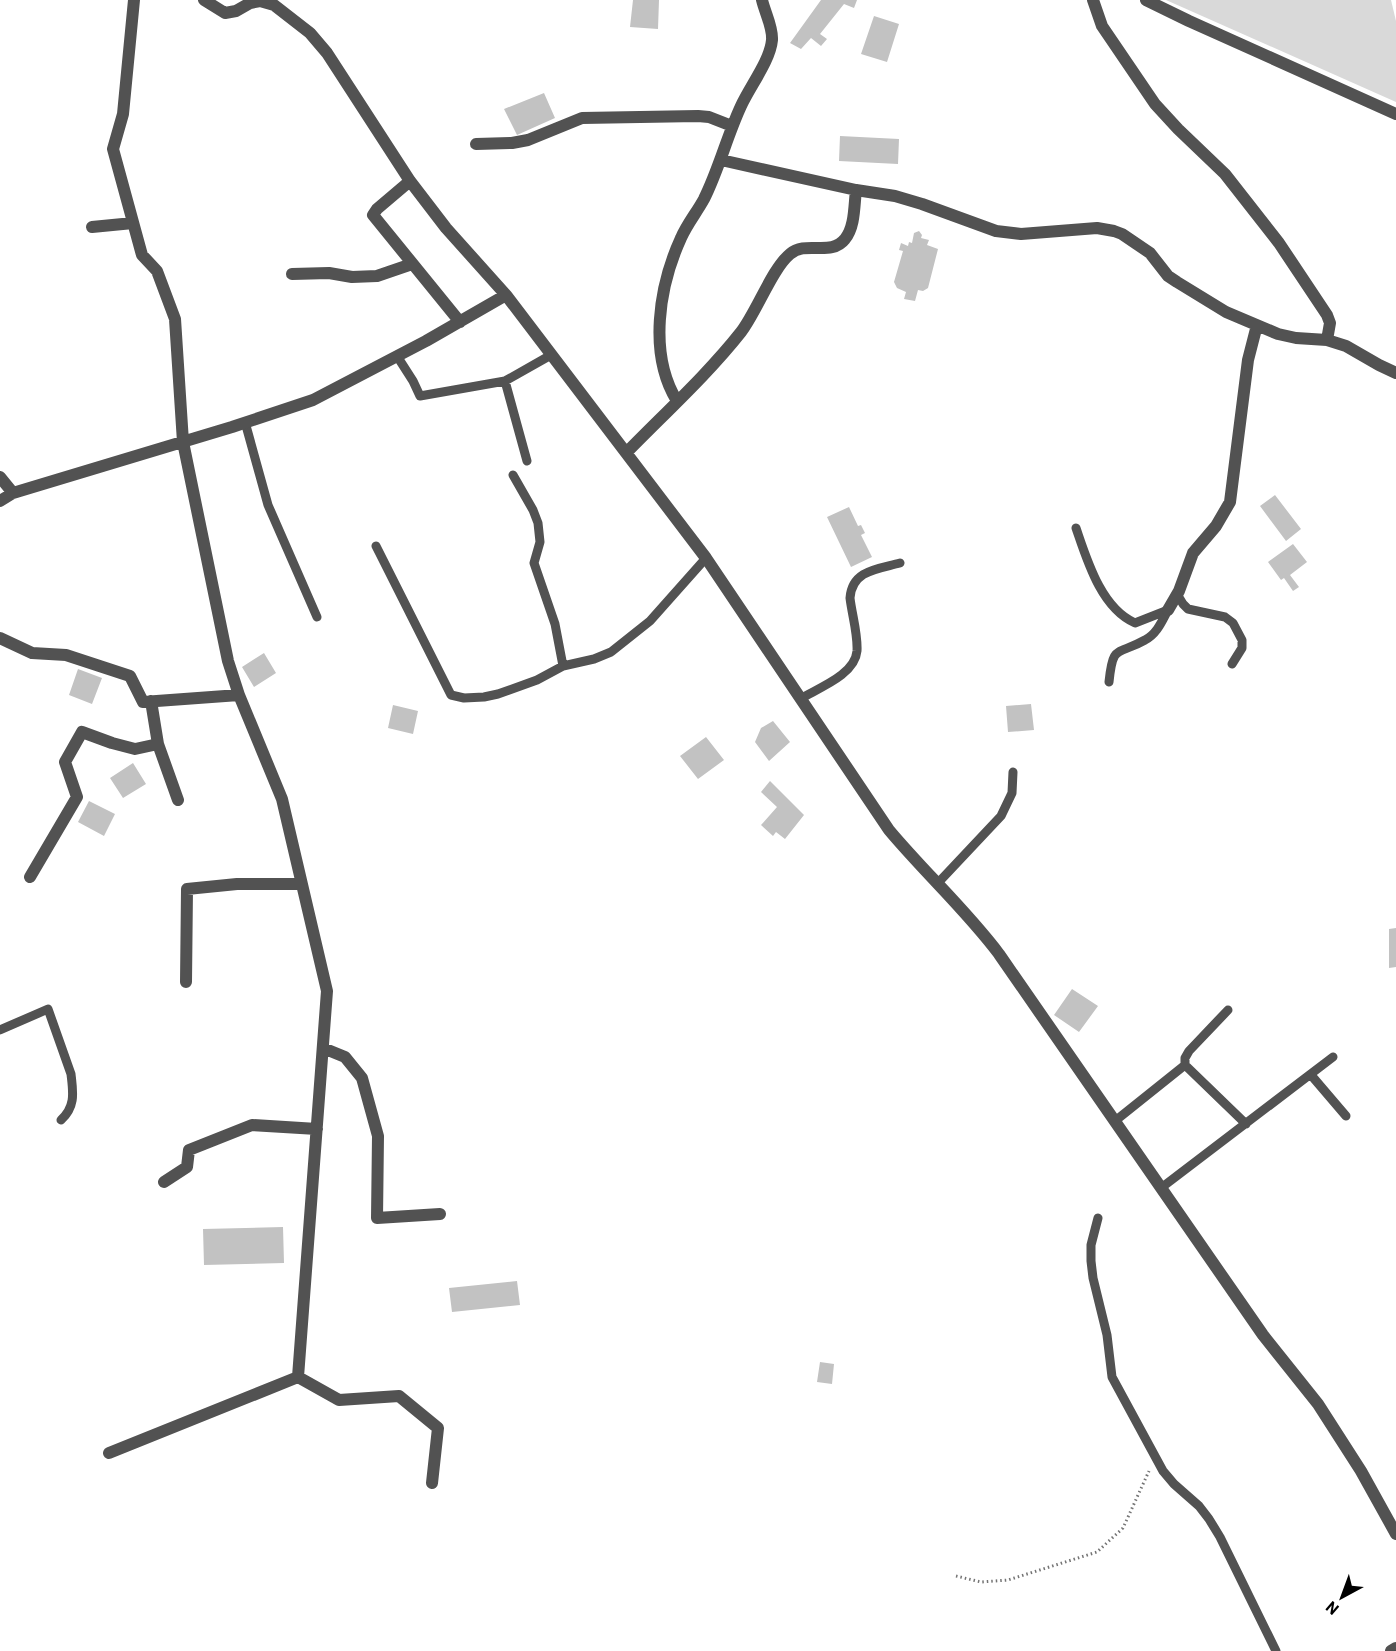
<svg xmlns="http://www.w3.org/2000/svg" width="1396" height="1651" viewBox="0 0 1396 1651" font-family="Barlow,sans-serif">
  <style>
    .green { fill: #d9d9d9 }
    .building { fill: #c2c2c2 }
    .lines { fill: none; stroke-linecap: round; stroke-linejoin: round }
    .path { stroke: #747474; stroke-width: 3; stroke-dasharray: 1.5 3; stroke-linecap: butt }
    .service { stroke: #525252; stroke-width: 9 }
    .minor { stroke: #525252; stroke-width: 12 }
    .tertiary { stroke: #525252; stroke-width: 12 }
  </style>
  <rect width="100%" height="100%" fill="#fff"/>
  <path class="green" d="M 1166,0 L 1391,0 L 1396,21 L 1396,102 Z"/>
  <path class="building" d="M 633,0 L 659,0 L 658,29 L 630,27 Z
    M 821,0 L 857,0 L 854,8 L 844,4 L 820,34 L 827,39 L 821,46 L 811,38 L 801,49 L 790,43 Z
    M 874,16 L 899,24 L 887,62 L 861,54 Z
    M 544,93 L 555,118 L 517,135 L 504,109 Z
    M 840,136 L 899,139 L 898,164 L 839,161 Z
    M 919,231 L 922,235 L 921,238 L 929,240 L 927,245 L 938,249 L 928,288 L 923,291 L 918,290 L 915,301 L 904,299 L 906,292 L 897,288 L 894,282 L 903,251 L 899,250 L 901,243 L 908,246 L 909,242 L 912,243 L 914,233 Z
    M 1275,495 L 1301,529 L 1286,541 L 1260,506 Z
    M 849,507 L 858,526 L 861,525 L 865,533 L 861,535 L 872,557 L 851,567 L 827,517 Z
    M 1293,544 L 1307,562 L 1290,575 L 1299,587 L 1293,591 L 1284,578 L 1281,580 L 1268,562 Z
    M 264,653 L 276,673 L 254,687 L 242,667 Z
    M 78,669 L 102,678 L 92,704 L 69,695 Z
    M 1031,704 L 1034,730 L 1008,732 L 1006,706 Z
    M 393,705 L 418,711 L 413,734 L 388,728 Z
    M 773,721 L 790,742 L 769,761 L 755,742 L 761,728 Z
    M 706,737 L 724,760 L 698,779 L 680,756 Z
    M 133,763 L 146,784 L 123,798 L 110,778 Z
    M 770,781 L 804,815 L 785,839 L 776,832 L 773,836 L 761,825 L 777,807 L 761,792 Z
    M 89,801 L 115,814 L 104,836 L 78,822 Z
    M 1396,928 L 1396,967 L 1389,968 L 1389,929 Z
    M 1072,989 L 1098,1006 L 1079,1032 L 1054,1015 Z
    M 283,1227 L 284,1263 L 204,1265 L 203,1229 Z
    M 517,1281 L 520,1305 L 452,1312 L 449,1288 Z
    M 820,1362 L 834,1364 L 832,1384 L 817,1382 Z"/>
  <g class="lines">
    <path class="path" d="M 956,1576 L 981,1582 L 1008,1580 L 1097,1552 L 1123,1528 L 1149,1471"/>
    <path class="service" d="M 397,356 L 413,381 L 420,396 L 505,381 L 551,355
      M 505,381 L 527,461
      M 245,422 L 268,505 L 317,617
      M 513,475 L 533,510 L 538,523 L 540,542 L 534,563 L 555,624 L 563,666
      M 1076,528 C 1087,560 1101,608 1135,623 L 1168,610
      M 376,546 L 451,695 L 464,698 L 484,697 L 498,694 L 537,680 L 563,666 L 594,659 L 611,652 L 650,621 L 706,558
      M 1177,594 L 1183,604 L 1188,609 L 1225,617 L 1233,623 L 1242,640 L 1242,648 L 1232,664
      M 1109,682 C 1113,643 1117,656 1145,640 C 1157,634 1162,621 1168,610
      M 800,699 C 818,688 855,675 857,651 C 858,634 852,615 850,598 C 852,570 878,569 900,563
      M 937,884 L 1001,816 L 1012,793 L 1013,772
      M 1228,1010 L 1189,1051 L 1185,1058 L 1185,1065 L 1246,1124
      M 0,1030 L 48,1009 L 71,1074 C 73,1092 76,1106 61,1120
      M 1311,1075 L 1346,1116
      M 1115,1121 L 1185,1065
      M 1161,1188 L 1333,1057
      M 1098,1218 L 1091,1245 L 1091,1261 L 1093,1278 L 1107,1335 L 1112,1377 L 1163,1471 L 1174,1484 L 1199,1506 L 1209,1519 L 1220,1537 L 1276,1651"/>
    <path class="minor" d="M 134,0 L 123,114 L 113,149 L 142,255 L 157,271 L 175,319 L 183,442 L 228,661 L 239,695 L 282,799 L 327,991 L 298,1377
      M 204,0 L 225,13 L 236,11 L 250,3 L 260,1 L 274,5 L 310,33 L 327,53 L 410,181 L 446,228 L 506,295 L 706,558 L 889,830 C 925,873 966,910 999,954 L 1263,1335 L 1318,1404 L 1361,1471 L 1396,1534
      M 1093,0 L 1102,26 L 1155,104 L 1178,129 L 1225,174 L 1279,243 L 1327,315 L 1330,323 L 1327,340
      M 1146,0 L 1189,21 L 1396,114
      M 476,144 L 512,143 L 528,140 L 582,118 L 698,116 L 709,117 L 732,126
      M 721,160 L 856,190 L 895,196 L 922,204 L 996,231 L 1021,234 L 1097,228 L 1114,231 L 1122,234 L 1150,253 L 1168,276 L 1177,282 L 1226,312 L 1278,334 L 1296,338 L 1327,340 L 1346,346 L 1379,365 L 1396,373
      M 410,181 L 377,209 L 373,215 L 460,322
      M 92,227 L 133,223
      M 292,274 L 329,273 L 352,277 L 377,276 L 412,264
      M 677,401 C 648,354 659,286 681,238 C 687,224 697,212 704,199 C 719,169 727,136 741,106 C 750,86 770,61 772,40 C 773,27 765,13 762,0
      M 627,452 C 664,414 708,374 741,332 C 757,311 772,269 790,254 C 806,240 831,257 845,239 C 855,227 854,206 856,190
      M 0,477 L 13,493
      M 0,501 L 13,493 L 232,427 L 313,400 L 426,341 L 506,295
      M 1168,610 L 1179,591 L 1193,553 L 1216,526 L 1230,502 L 1248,360 L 1257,325
      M 0,638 L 32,653 L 66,655 L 130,676 L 143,702 L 239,695
      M 158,744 L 178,800
      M 30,877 L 77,797 L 65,762 L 82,732 L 112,743 L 135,749 L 158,744 L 151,701
      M 186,982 L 187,889 L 237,884 L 302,884
      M 323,1048 L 345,1057 L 362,1078 L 378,1136 L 377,1218 L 440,1214
      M 164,1182 L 187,1167 L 189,1150 L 252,1125 L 317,1129
      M 109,1453 L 298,1377 L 339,1400 L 399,1396 L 438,1428 L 432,1483"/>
    <path class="tertiary" d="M 1391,1651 L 1396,1648"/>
  </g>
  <g transform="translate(1342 1597) rotate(221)" stroke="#ffffff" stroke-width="4.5" paint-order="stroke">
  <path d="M0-4.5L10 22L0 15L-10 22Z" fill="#000000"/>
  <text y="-9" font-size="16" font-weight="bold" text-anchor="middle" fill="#000000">N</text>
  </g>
</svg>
